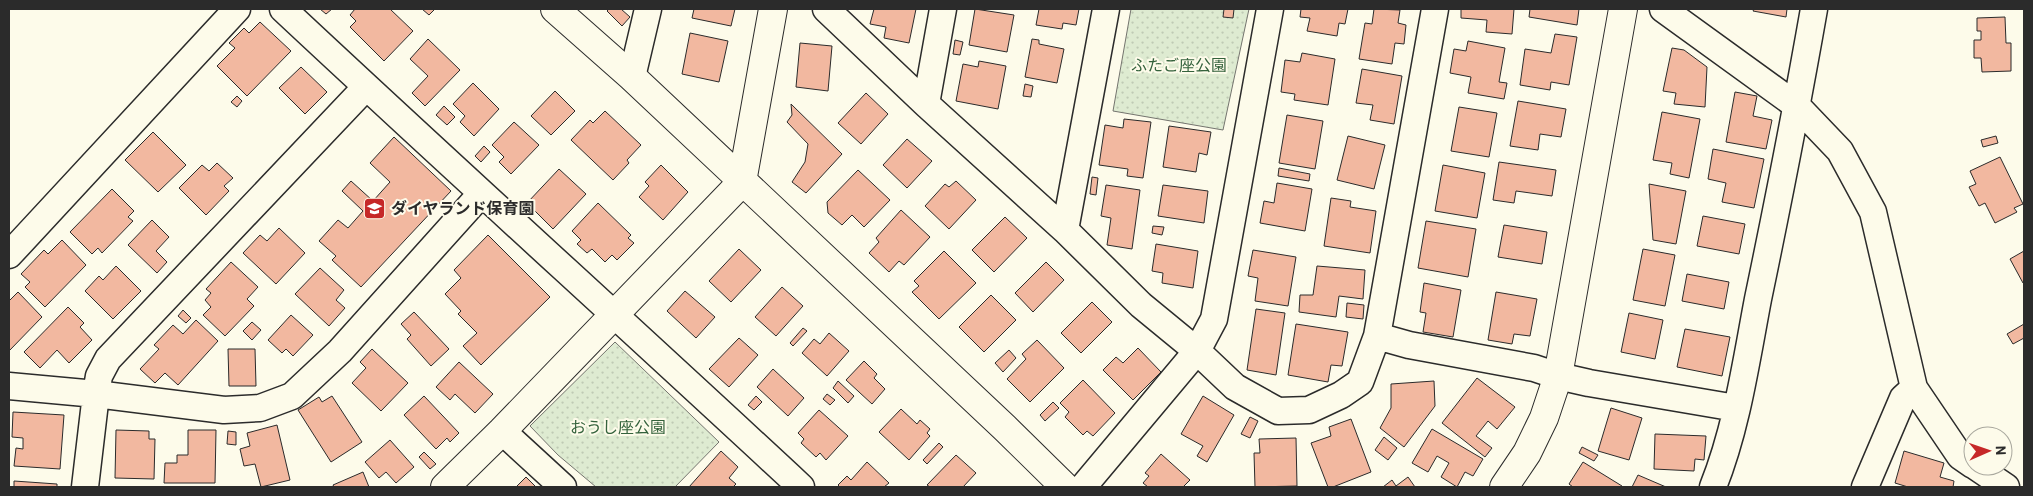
<svg xmlns="http://www.w3.org/2000/svg" width="2033" height="496" viewBox="0 0 2033 496" font-family="Barlow,'Noto Sans JP',sans-serif">
  <style>
    .park { fill: url(#park-dots); stroke: #74746e }
    .building { fill: #f2b8a0; stroke: #2b2b2b }
    .lines { fill: none; stroke-linecap: round; stroke-linejoin: round }
    .street-casing { stroke: #2b2b2b; stroke-width: 29 }
    .secondary-casing { stroke: #2b2b2b; stroke-width: 30 }
    .street { stroke: #fdfbea; stroke-width: 26 }
    .secondary { stroke: #fdfbea; stroke-width: 28 }
    .labels { text-anchor: middle; stroke-width: 4; stroke-linejoin: round; paint-order: stroke }
    .park-label { font-size: 16px; fill: #34623c; stroke: #fdfbea }
    .poi-label { font-size: 16px; font-weight: bold; fill: #2b2b2b; stroke: #fdfbea; text-anchor: start }
  </style>
  <defs>
    <pattern id="park-dots" width="8" height="8" patternUnits="userSpaceOnUse" patternTransform="scale(1.25)"><rect width="8" height="8" fill="#deebd1"/><path d="M2 2h.1M6 6h.1" fill="none" stroke="#bfcab4" stroke-width="1.8" stroke-linecap="round"/></pattern>
  </defs>
  <rect width="100%" height="100%" fill="#fdfbea"/>
  <path class="park" d="M 1131,9 L 1249,9 L 1223,130 L 1113,111 Z
    M 615,342 L 719,442 L 675,487 L 596,487 L 558,455 L 530,426 Z"/>
  <path class="building" d="M 320,9 L 332,9 L 326,14 Z
    M 355,9 L 390,9 L 413,31 L 384,61 L 350,27 L 356,21 L 350,15 Z
    M 422,9 L 435,9 L 429,15 Z
    M 609,9 L 621,9 L 630,17 L 622,26 L 607,11 Z
    M 694,9 L 735,9 L 731,26 L 692,18 Z
    M 874,9 L 916,9 L 909,43 L 884,38 L 886,27 L 870,24 Z
    M 975,9 L 1014,15 L 1007,52 L 969,45 Z
    M 1039,9 L 1079,9 L 1076,25 L 1063,23 L 1062,29 L 1036,25 Z
    M 1224,9 L 1234,9 L 1233,18 L 1223,17 Z
    M 1301,9 L 1348,9 L 1345,24 L 1339,23 L 1337,36 L 1307,31 L 1310,18 L 1300,17 Z
    M 1374,9 L 1400,10 L 1398,23 L 1406,25 L 1404,44 L 1395,43 L 1392,64 L 1359,59 L 1365,23 L 1372,24 Z
    M 1461,9 L 1514,9 L 1512,34 L 1486,32 L 1487,20 L 1461,18 Z
    M 1530,9 L 1579,9 L 1577,25 L 1529,17 Z
    M 1754,9 L 1787,9 L 1786,17 L 1753,11 Z
    M 2005,17 L 2006,43 L 2011,43 L 2011,71 L 1982,72 L 1981,58 L 1974,58 L 1974,40 L 1981,40 L 1981,31 L 1977,31 L 1977,18 Z
    M 260,22 L 291,51 L 247,96 L 217,66 L 235,48 L 229,43 L 244,28 L 249,33 Z
    M 690,33 L 728,41 L 719,82 L 682,74 Z
    M 1555,34 L 1577,37 L 1569,85 L 1551,82 L 1550,90 L 1520,85 L 1525,49 L 1551,53 Z
    M 428,39 L 460,70 L 425,106 L 412,93 L 428,76 L 410,59 Z
    M 1032,39 L 1039,40 L 1039,44 L 1064,49 L 1057,83 L 1025,77 Z
    M 955,40 L 963,42 L 960,55 L 953,54 Z
    M 1468,41 L 1505,48 L 1499,82 L 1507,83 L 1504,99 L 1468,93 L 1471,77 L 1450,73 L 1454,49 L 1466,51 Z
    M 800,43 L 832,46 L 828,91 L 796,87 Z
    M 1672,48 L 1684,50 L 1707,67 L 1705,107 L 1674,104 L 1676,93 L 1663,91 Z
    M 1302,53 L 1335,59 L 1328,105 L 1294,100 L 1295,94 L 1281,92 L 1285,60 L 1300,62 Z
    M 979,61 L 1006,66 L 998,109 L 956,101 L 963,64 L 978,67 Z
    M 301,67 L 327,92 L 305,114 L 279,88 Z
    M 1362,69 L 1402,76 L 1394,124 L 1370,120 L 1373,105 L 1356,103 Z
    M 473,83 L 499,109 L 474,136 L 460,122 L 465,116 L 453,104 Z
    M 1025,84 L 1033,86 L 1031,97 L 1023,96 Z
    M 555,91 L 575,111 L 551,135 L 531,116 Z
    M 1735,92 L 1757,96 L 1753,116 L 1772,120 L 1766,149 L 1726,142 Z
    M 866,93 L 888,114 L 861,144 L 838,123 Z
    M 237,96 L 242,101 L 237,107 L 231,102 Z
    M 1518,101 L 1566,109 L 1561,137 L 1540,134 L 1538,150 L 1510,146 Z
    M 791,104 L 842,154 L 806,193 L 792,182 L 805,162 L 808,144 L 787,122 L 792,115 Z
    M 444,106 L 455,117 L 447,125 L 436,115 Z
    M 1459,107 L 1497,113 L 1489,157 L 1451,151 Z
    M 605,111 L 641,145 L 627,160 L 629,163 L 613,180 L 571,140 L 590,120 L 593,123 Z
    M 1662,112 L 1700,119 L 1689,178 L 1670,174 L 1672,163 L 1653,160 Z
    M 1287,115 L 1323,121 L 1315,169 L 1279,163 Z
    M 1124,119 L 1151,122 L 1143,178 L 1127,176 L 1128,169 L 1099,165 L 1105,125 L 1123,128 Z
    M 514,122 L 539,145 L 511,174 L 499,162 L 504,157 L 492,145 Z
    M 1169,126 L 1211,132 L 1207,155 L 1199,153 L 1196,172 L 1163,167 Z
    M 153,132 L 186,165 L 158,192 L 125,160 Z
    M 1348,136 L 1385,145 L 1374,189 L 1337,180 Z
    M 1996,136 L 1998,143 L 1983,147 L 1981,140 Z
    M 394,137 L 451,191 L 361,287 L 332,260 L 336,256 L 319,241 L 338,220 L 348,228 L 363,211 L 342,191 L 351,181 L 373,201 L 390,182 L 370,163 Z
    M 907,139 L 932,161 L 907,188 L 883,165 Z
    M 484,146 L 490,152 L 481,162 L 475,156 Z
    M 1713,149 L 1764,159 L 1754,208 L 1722,202 L 1726,183 L 1708,179 Z
    M 2000,157 L 2023,204 L 2014,208 L 2017,212 L 1995,223 L 1985,203 L 1979,206 L 1969,187 L 1976,184 L 1970,171 Z
    M 1499,162 L 1556,170 L 1552,196 L 1516,191 L 1514,203 L 1493,200 Z
    M 217,163 L 233,178 L 224,186 L 229,191 L 206,215 L 179,188 L 202,165 L 209,171 Z
    M 661,165 L 688,192 L 663,220 L 639,197 L 649,186 L 645,182 Z
    M 1443,165 L 1485,173 L 1477,218 L 1435,211 Z
    M 1279,168 L 1310,174 L 1309,181 L 1278,176 Z
    M 559,169 L 586,194 L 553,229 L 527,203 Z
    M 858,170 L 890,200 L 864,227 L 852,215 L 842,225 L 828,213 L 827,202 Z
    M 1092,177 L 1098,178 L 1096,195 L 1090,194 Z
    M 956,181 L 976,200 L 949,229 L 925,206 L 945,184 L 949,187 Z
    M 1277,183 L 1312,189 L 1305,231 L 1260,223 L 1264,201 L 1274,203 Z
    M 1649,184 L 1686,191 L 1676,244 L 1653,240 Z
    M 1106,185 L 1140,190 L 1132,249 L 1107,245 L 1111,218 L 1101,216 Z
    M 1163,185 L 1208,191 L 1204,223 L 1158,216 Z
    M 112,189 L 134,211 L 128,217 L 133,221 L 102,253 L 98,248 L 92,254 L 70,232 Z
    M 1331,198 L 1351,201 L 1350,207 L 1376,211 L 1370,253 L 1324,246 Z
    M 598,203 L 631,235 L 628,238 L 634,243 L 617,260 L 612,255 L 605,262 L 592,249 L 587,253 L 577,244 L 581,240 L 572,231 Z
    M 901,210 L 930,237 L 904,265 L 899,261 L 889,272 L 869,253 L 879,242 L 876,238 Z
    M 1703,216 L 1745,224 L 1739,254 L 1697,246 Z
    M 1005,217 L 1027,238 L 994,272 L 972,250 Z
    M 152,220 L 169,237 L 156,251 L 167,262 L 157,273 L 128,245 Z
    M 1426,221 L 1476,229 L 1468,277 L 1418,268 Z
    M 1504,225 L 1547,232 L 1542,264 L 1498,257 Z
    M 1153,226 L 1164,227 L 1162,235 L 1152,233 Z
    M 279,228 L 305,253 L 276,284 L 243,253 L 260,235 L 267,241 Z
    M 488,235 L 550,297 L 481,365 L 463,346 L 477,333 L 458,314 L 461,311 L 445,294 L 461,278 L 454,270 Z
    M 62,240 L 86,265 L 45,307 L 25,287 L 30,282 L 21,274 L 44,250 L 48,254 Z
    M 1156,244 L 1198,251 L 1193,288 L 1162,283 L 1163,273 L 1152,271 Z
    M 739,249 L 761,270 L 731,302 L 709,281 Z
    M 1643,249 L 1675,255 L 1665,306 L 1633,300 Z
    M 1253,250 L 1296,257 L 1288,306 L 1255,301 L 1258,278 L 1248,276 Z
    M 944,251 L 976,283 L 939,319 L 912,292 L 919,286 L 914,281 Z
    M 2024,251 L 2024,283 L 2023,283 L 2010,259 Z
    M 231,262 L 258,287 L 247,299 L 254,306 L 225,336 L 203,315 L 211,307 L 205,300 L 211,293 L 206,289 Z
    M 1046,262 L 1064,280 L 1033,312 L 1015,293 Z
    M 116,266 L 141,291 L 113,319 L 85,291 L 99,276 L 103,280 Z
    M 1317,266 L 1365,270 L 1363,299 L 1339,296 L 1336,317 L 1299,312 L 1300,295 L 1313,295 Z
    M 320,268 L 344,290 L 336,300 L 345,308 L 329,326 L 295,294 Z
    M 1687,274 L 1729,282 L 1724,309 L 1682,301 Z
    M 1424,283 L 1461,290 L 1453,337 L 1423,332 L 1426,313 L 1420,312 Z
    M 782,287 L 803,306 L 776,336 L 755,317 Z
    M 685,291 L 715,317 L 696,338 L 667,311 Z
    M 18,292 L 42,317 L 9,351 L 9,298 L 10,300 Z
    M 1496,292 L 1537,299 L 1530,336 L 1514,334 L 1512,344 L 1488,340 Z
    M 991,295 L 1016,320 L 984,352 L 959,327 Z
    M 1092,302 L 1112,322 L 1081,353 L 1061,333 Z
    M 1347,303 L 1364,305 L 1363,319 L 1346,317 Z
    M 68,307 L 84,323 L 80,327 L 92,340 L 69,363 L 57,350 L 40,368 L 24,352 Z
    M 1256,309 L 1285,313 L 1276,375 L 1247,370 Z
    M 183,310 L 191,318 L 186,323 L 178,316 Z
    M 414,312 L 449,349 L 431,366 L 407,339 L 411,335 L 401,324 Z
    M 1629,313 L 1663,320 L 1655,359 L 1621,352 Z
    M 291,315 L 313,335 L 293,356 L 286,349 L 282,353 L 268,340 Z
    M 196,320 L 218,341 L 178,385 L 165,373 L 155,383 L 140,369 L 159,349 L 154,345 L 173,325 L 183,334 Z
    M 252,322 L 261,330 L 252,340 L 243,331 Z
    M 1296,324 L 1348,332 L 1342,366 L 1331,365 L 1328,382 L 1288,375 Z
    M 2024,324 L 2024,338 L 2013,344 L 2007,334 Z
    M 803,328 L 807,331 L 793,346 L 790,343 Z
    M 1685,329 L 1730,337 L 1722,376 L 1677,367 Z
    M 829,333 L 849,351 L 827,376 L 802,353 L 814,339 L 820,344 Z
    M 739,338 L 758,355 L 729,387 L 709,369 Z
    M 1037,340 L 1064,368 L 1030,402 L 1007,379 L 1026,359 L 1022,354 Z
    M 1138,348 L 1161,372 L 1133,400 L 1103,370 L 1116,357 L 1123,363 Z
    M 228,349 L 255,349 L 256,386 L 229,386 Z
    M 372,349 L 408,383 L 381,411 L 352,383 L 366,368 L 360,362 Z
    M 1009,350 L 1016,358 L 1003,372 L 995,363 Z
    M 864,361 L 877,374 L 874,378 L 885,389 L 872,404 L 846,380 Z
    M 459,362 L 493,394 L 475,413 L 455,394 L 450,400 L 436,387 Z
    M 773,369 L 804,398 L 788,416 L 757,387 Z
    M 1477,378 L 1515,407 L 1497,429 L 1488,421 L 1476,436 L 1492,448 L 1485,457 L 1442,423 Z
    M 1083,380 L 1115,413 L 1093,436 L 1087,431 L 1083,435 L 1065,417 L 1069,412 L 1060,403 Z
    M 838,381 L 854,396 L 848,403 L 833,388 Z
    M 1434,381 L 1435,406 L 1404,447 L 1380,428 L 1391,408 L 1391,384 Z
    M 827,394 L 835,400 L 830,405 L 823,399 Z
    M 332,396 L 362,442 L 331,462 L 298,410 L 319,397 L 322,402 Z
    M 424,396 L 459,433 L 450,442 L 447,438 L 436,449 L 404,415 Z
    M 756,396 L 762,402 L 754,410 L 748,405 Z
    M 1203,396 L 1234,415 L 1207,462 L 1197,456 L 1203,446 L 1181,434 Z
    M 1053,402 L 1059,408 L 1045,421 L 1040,415 Z
    M 1611,408 L 1642,418 L 1629,460 L 1598,451 Z
    M 901,409 L 917,424 L 920,420 L 930,429 L 927,433 L 930,436 L 909,460 L 879,432 Z
    M 819,410 L 848,436 L 826,460 L 820,453 L 816,457 L 801,443 L 804,439 L 798,433 Z
    M 13,412 L 64,415 L 60,469 L 14,466 L 16,448 L 23,449 L 23,438 L 12,437 Z
    M 1250,417 L 1258,421 L 1250,438 L 1241,434 Z
    M 1351,419 L 1371,472 L 1333,487 L 1328,487 L 1311,443 L 1331,436 L 1329,427 Z
    M 277,425 L 290,480 L 261,487 L 255,464 L 244,466 L 240,449 L 250,446 L 247,433 Z
    M 1432,429 L 1483,459 L 1473,476 L 1465,472 L 1457,487 L 1441,477 L 1449,463 L 1437,456 L 1428,472 L 1412,463 Z
    M 116,430 L 149,431 L 149,439 L 155,439 L 154,479 L 115,478 Z
    M 188,430 L 216,430 L 215,483 L 164,483 L 165,463 L 177,463 L 177,455 L 188,455 Z
    M 228,431 L 236,432 L 236,445 L 227,444 Z
    M 1655,434 L 1706,436 L 1704,460 L 1695,459 L 1694,471 L 1654,469 Z
    M 1384,437 L 1397,448 L 1388,460 L 1375,450 Z
    M 1296,438 L 1297,486 L 1255,487 L 1254,453 L 1260,453 L 1259,439 Z
    M 390,440 L 414,467 L 396,483 L 386,472 L 379,478 L 365,462 Z
    M 939,443 L 943,447 L 927,464 L 923,460 Z
    M 1582,447 L 1598,455 L 1594,461 L 1579,453 Z
    M 721,451 L 738,467 L 729,478 L 736,484 L 733,487 L 689,487 Z
    M 1904,451 L 1944,463 L 1940,477 L 1954,481 L 1953,487 L 1908,487 L 1895,483 Z
    M 424,452 L 436,464 L 430,469 L 419,457 Z
    M 1161,454 L 1190,480 L 1183,487 L 1148,487 L 1143,483 L 1149,476 L 1145,473 Z
    M 956,455 L 976,473 L 963,487 L 930,487 L 927,485 Z
    M 867,462 L 889,483 L 884,487 L 840,487 L 838,485 L 847,476 L 851,480 Z
    M 1583,462 L 1622,486 L 1621,487 L 1573,487 L 1569,484 Z
    M 363,472 L 369,487 L 334,487 L 333,485 Z
    M 1638,475 L 1666,487 L 1632,487 Z
    M 526,477 L 536,487 L 516,487 Z
    M 1408,477 L 1415,487 L 1383,487 L 1392,480 L 1396,486 Z
    M 14,481 L 57,484 L 57,487 L 14,487 Z"/>
  <g class="lines">
    <defs>
      <path id="street" d="M 283,9 C 455,170 629,327 801,487
        M 826,9 L 926,104 L 1065,230 L 1141,305 L 1197,351 L 1235,387 L 1278,411 L 1309,410 L 1341,395 L 1360,382 L 1377,336 L 1435,9
        M 1663,9 L 1797,106 L 1840,151 L 1873,212 L 1914,388 L 1960,456 L 1973,465
        M 632,77 L 648,9
        M 366,87 L 108,359 L 99,376 L 96,394 L 224,410 L 260,408 L 292,396 L 340,351 L 481,194
        M 926,104 L 943,9
        M 1065,230 L 1106,9
        M 9,255 L 237,9
        M 1377,336 L 1409,345 L 1534,368 L 1558,376 L 1589,383 L 1736,408
        M 9,386 L 96,394 L 85,487
        M 502,431 L 563,487
        M 1975,466 L 2006,487
        M 1083,487 L 1197,351 L 1214,319 L 1270,9
        M 1713,487 C 1737,427 1746,362 1758,299 C 1778,203 1797,106 1814,9
        M 1865,487 L 1903,398 L 1914,388"/>
      <path id="secondary" d="M 555,9 L 632,77 L 1005,428 L 1065,487
        M 445,487 L 502,431 L 742,182 L 773,9
        M 1504,487 L 1527,453 L 1544,418 L 1558,376 L 1623,9"/>
    </defs>
    <use href="#street" class="street-casing"/>
    <use href="#secondary" class="secondary-casing"/>
    <use href="#street" class="street"/>
    <use href="#secondary" class="secondary"/>
  </g>
  <defs>
    <symbol id="school-square" viewBox="-11 -11 22 22"><rect x="-9" y="-9" width="18" height="18" rx="4" fill="#c62828" stroke="#fdfbea"/><path d="M0-5L7-2L0 1L-7-2ZM-4 1L0 2.5L4 1V4Q0 6-4 4Z" fill="#fff"/></symbol>
  </defs>
  <g fill-rule="evenodd">
    <use href="#school-square" x="362" y="196" width="25" height="25"/>
  </g>
  <g class="labels">
    <g class="park-label">
      <text x="1179" y="71">ふたご座公園</text>
      <text x="618" y="433">おうし座公園</text>
    </g>
    <g class="poi-label">
      <text x="391" y="214">ダイヤランド保育園</text>
    </g>
  </g>
  <rect width="2033" height="496" fill="none" stroke="#2b2b2b" stroke-width="20"/>
  <g transform="translate(1988 451) rotate(88)"><circle r="24" fill="#fdfbea" stroke="#a9a89e"/>
  <path d="M0-4L9 19L0 12L-9 19Z" fill="#c62828"/>
  <text y="-8" font-size="14" font-weight="bold" text-anchor="middle" fill="#2b2b2b">N</text>
  </g>
</svg>
